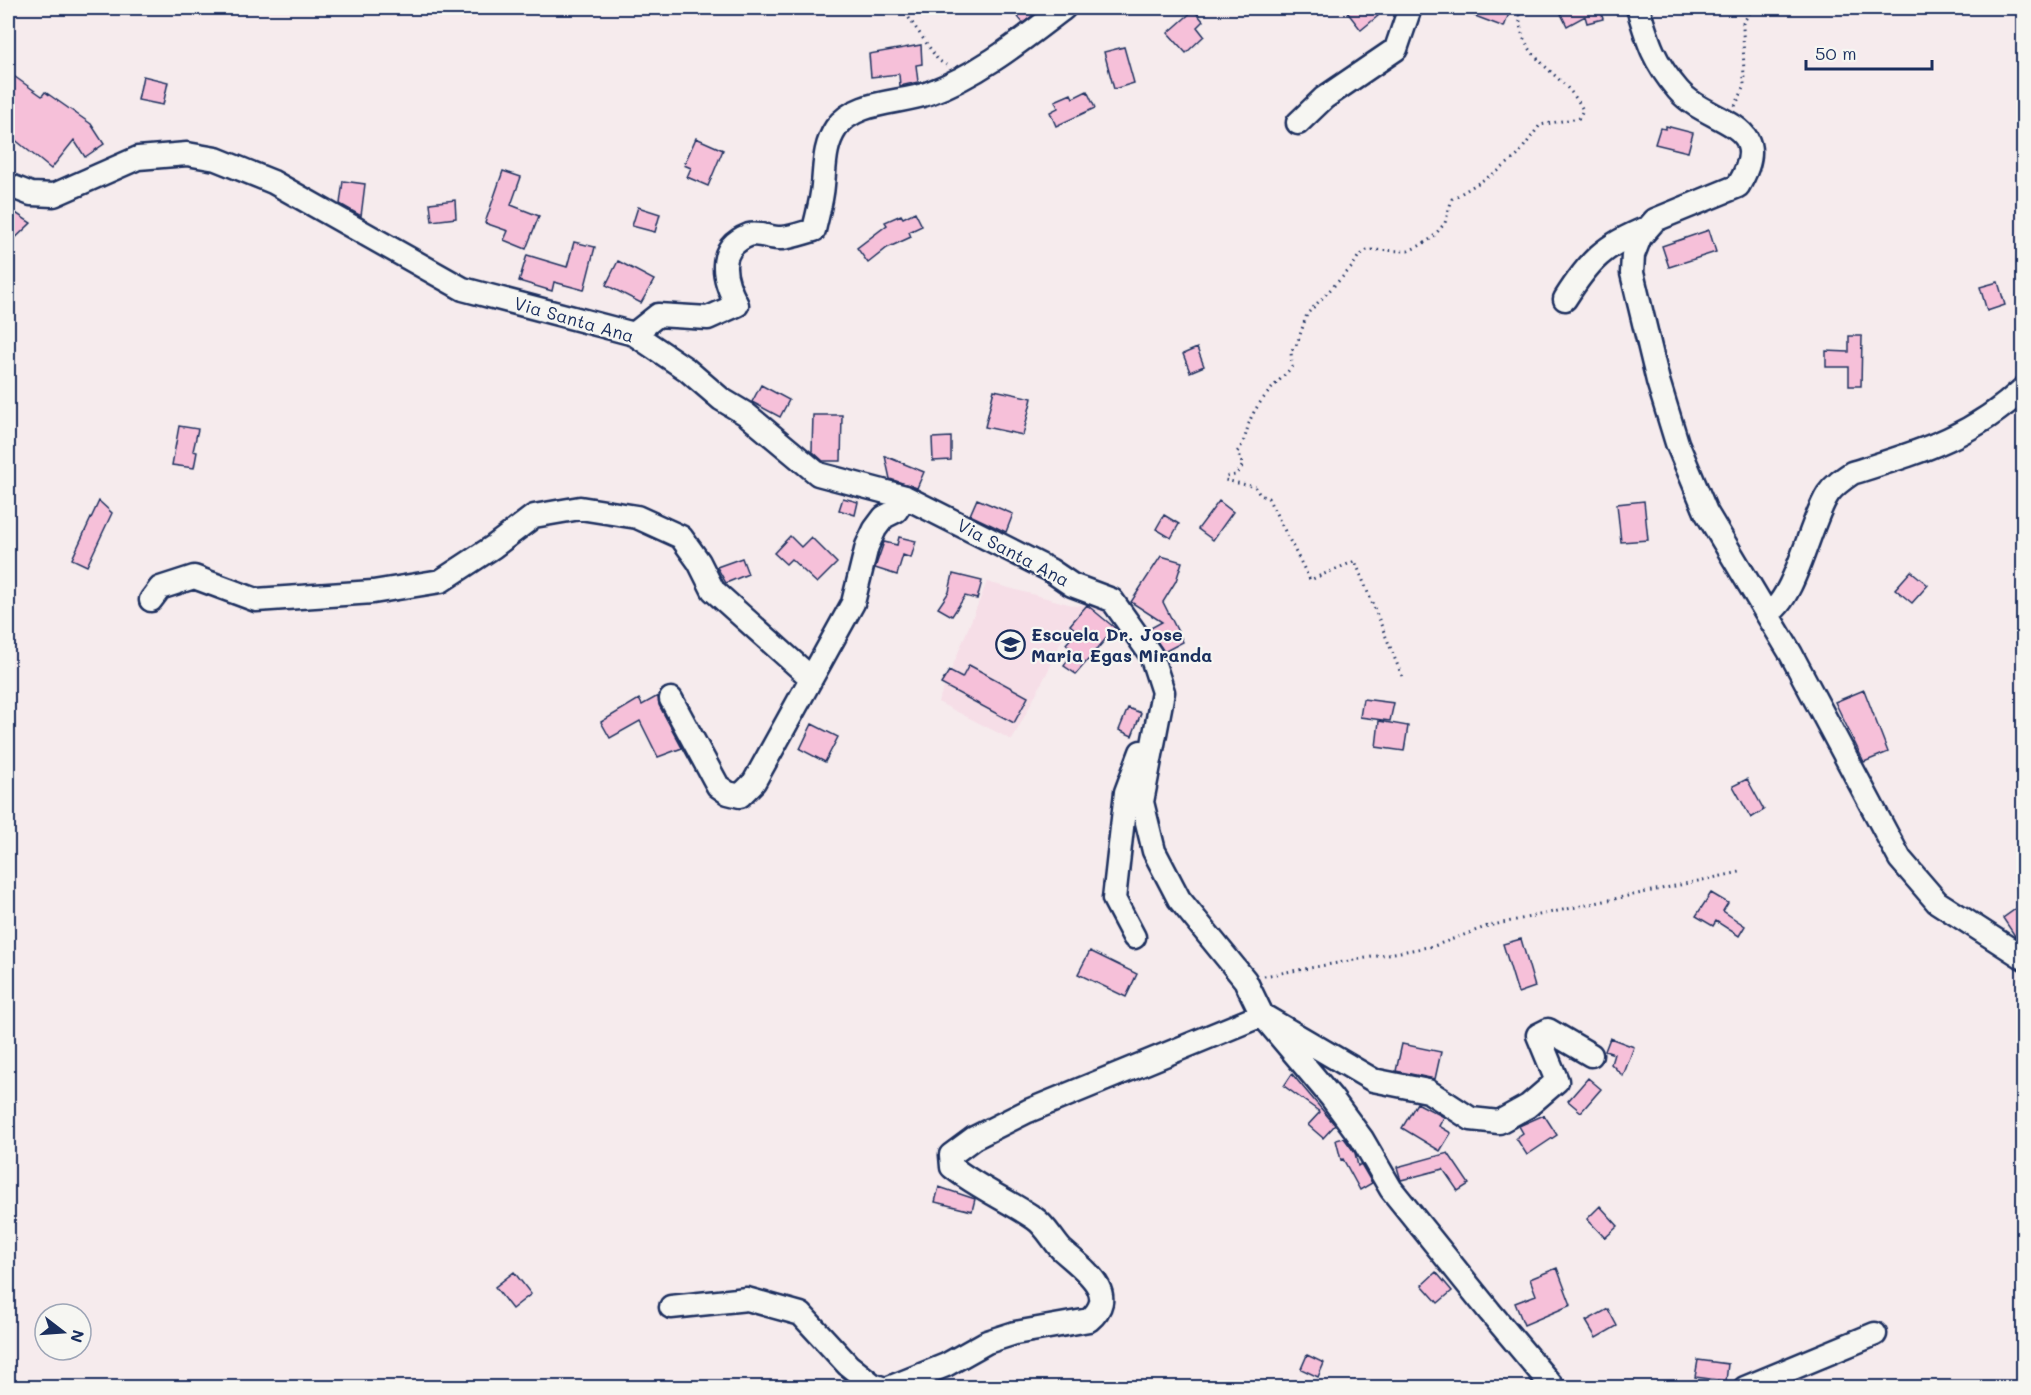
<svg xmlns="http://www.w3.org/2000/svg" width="2031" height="1395" viewBox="0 0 2031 1395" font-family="Mali,sans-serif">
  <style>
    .built { fill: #f6dee7 }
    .building { fill: #f6c0d9; stroke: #1b2f5e; stroke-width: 1.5 }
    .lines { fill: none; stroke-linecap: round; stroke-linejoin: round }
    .minor-casing { stroke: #1b2f5e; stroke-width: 27 }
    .path { stroke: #1b2f5e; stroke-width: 3; stroke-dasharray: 1.5 4.5; stroke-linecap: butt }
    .minor { stroke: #f6f6f2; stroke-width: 22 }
    .labels { text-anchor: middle; stroke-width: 4.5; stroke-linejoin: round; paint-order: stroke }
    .street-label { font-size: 18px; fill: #1b2f5e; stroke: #f6f6f2 }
    .poi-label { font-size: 18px; font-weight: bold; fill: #1b2f5e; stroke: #f6f6f2; text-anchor: start }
  </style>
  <rect width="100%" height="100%" fill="#f6ebed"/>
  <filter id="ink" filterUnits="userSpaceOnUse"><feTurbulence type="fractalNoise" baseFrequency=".0167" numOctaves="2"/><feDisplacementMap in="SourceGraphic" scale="12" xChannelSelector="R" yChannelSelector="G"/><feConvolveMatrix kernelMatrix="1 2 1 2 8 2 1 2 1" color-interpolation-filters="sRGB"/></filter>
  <g filter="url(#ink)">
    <path class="built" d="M 987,582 L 1076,606 L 1099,601 L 1111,613 L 1070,621 L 1049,669 L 1012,740 L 938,702 Z"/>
    <path class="building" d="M 1011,8 L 1042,8 L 1023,23 Z
      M 1344,8 L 1371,8 L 1378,16 L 1361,30 Z
      M 1454,8 L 1511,8 L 1504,27 Z
      M 1558,8 L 1600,8 L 1603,19 L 1587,23 L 1585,16 L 1567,26 Z
      M 1194,10 L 1203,21 L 1197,27 L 1204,36 L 1186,53 L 1168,33 Z
      M 921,45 L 922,64 L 916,65 L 918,82 L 900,86 L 899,74 L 871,77 L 869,54 Z
      M 1124,47 L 1134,83 L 1114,89 L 1104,52 Z
      M 8,72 L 42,96 L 45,92 L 91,124 L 104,144 L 85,157 L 74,140 L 51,169 L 8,134 Z
      M 143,76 L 168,82 L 163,105 L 138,100 Z
      M 1087,91 L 1095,108 L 1056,126 L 1050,112 L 1058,108 L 1055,101 L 1071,94 L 1073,98 Z
      M 1666,126 L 1693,133 L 1688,152 L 1655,144 L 1660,128 L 1666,129 Z
      M 696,138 L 723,150 L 708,186 L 687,177 L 691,168 L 684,165 Z
      M 503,171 L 521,177 L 511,205 L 539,216 L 526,249 L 504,240 L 508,231 L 485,223 Z
      M 343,181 L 365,184 L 361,216 L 340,204 Z
      M 455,200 L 456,218 L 432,221 L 430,203 Z
      M 638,207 L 660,214 L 655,232 L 632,226 Z
      M 8,208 L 31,223 L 8,245 Z
      M 915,212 L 922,226 L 909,232 L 911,237 L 887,248 L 868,263 L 857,248 L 887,225 L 885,222 L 901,215 L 903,218 Z
      M 1709,230 L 1716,252 L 1669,267 L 1662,246 Z
      M 574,242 L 595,247 L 584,290 L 554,282 L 552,291 L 519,281 L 527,255 L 567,267 Z
      M 618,261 L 654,280 L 641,303 L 606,285 Z
      M 1998,282 L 2005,305 L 1987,311 L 1980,287 Z
      M 1849,336 L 1862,336 L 1861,386 L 1849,386 L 1849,367 L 1826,367 L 1826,351 L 1849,352 Z
      M 1197,348 L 1204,366 L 1190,372 L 1183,354 Z
      M 761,385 L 789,400 L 780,417 L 752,402 Z
      M 994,390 L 1032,398 L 1023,435 L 985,427 Z
      M 813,415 L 842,415 L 841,461 L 823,461 L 812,451 Z
      M 179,426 L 198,429 L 193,451 L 197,452 L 194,468 L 172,465 Z
      M 951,437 L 951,460 L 933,461 L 932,438 Z
      M 885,456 L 924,472 L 917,488 L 890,479 Z
      M 843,498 L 858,502 L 855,515 L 839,510 Z
      M 977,499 L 1013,514 L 1006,532 L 970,515 Z
      M 99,501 L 112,513 L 87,566 L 72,559 Z
      M 1219,501 L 1233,512 L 1213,540 L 1198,529 Z
      M 1644,501 L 1648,540 L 1621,542 L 1617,504 Z
      M 1164,515 L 1179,524 L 1171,538 L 1156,529 Z
      M 790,536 L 801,547 L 811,537 L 837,563 L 817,583 L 791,559 L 786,564 L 774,553 Z
      M 899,537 L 916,541 L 911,558 L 903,555 L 897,575 L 875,568 L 884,542 L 897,545 Z
      M 1161,556 L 1182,562 L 1176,581 L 1163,602 L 1183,642 L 1164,652 L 1149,629 L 1162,622 L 1131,602 Z
      M 742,558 L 748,574 L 726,583 L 717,567 Z
      M 1911,571 L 1928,585 L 1912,603 L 1895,589 Z
      M 953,574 L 982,581 L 977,599 L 965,596 L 952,616 L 938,608 L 949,592 Z
      M 1087,605 L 1115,628 L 1076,674 L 1064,666 L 1073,651 L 1066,644 L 1077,631 L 1070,625 Z
      M 969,665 L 1028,697 L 1014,723 L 941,684 L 949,671 L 962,678 Z
      M 1864,690 L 1888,752 L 1864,762 L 1835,702 Z
      M 658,696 L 659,705 L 682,748 L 658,757 L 640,721 L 610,738 L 601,722 L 639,699 L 642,705 Z
      M 1363,699 L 1394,703 L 1390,721 L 1360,717 Z
      M 1128,708 L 1141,713 L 1132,736 L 1119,730 Z
      M 1379,721 L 1408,726 L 1404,751 L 1376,747 Z
      M 812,724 L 838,737 L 825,762 L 800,749 Z
      M 1747,779 L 1764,810 L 1751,818 L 1733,786 Z
      M 1711,893 L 1728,903 L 1723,911 L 1745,926 L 1739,936 L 1716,921 L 1713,926 L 1696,916 Z
      M 2024,903 L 2024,942 L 2015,936 L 2003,918 Z
      M 1521,939 L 1535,987 L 1518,993 L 1503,944 Z
      M 1090,951 L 1137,974 L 1126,997 L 1078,974 Z
      M 1610,1038 L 1634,1047 L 1623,1076 L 1611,1064 L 1614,1054 L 1605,1051 Z
      M 1402,1044 L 1441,1052 L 1435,1079 L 1396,1071 Z
      M 1292,1074 L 1335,1125 L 1323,1138 L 1308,1125 L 1320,1112 L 1284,1086 Z
      M 1588,1078 L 1601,1089 L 1581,1112 L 1568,1101 Z
      M 1417,1103 L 1444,1117 L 1439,1126 L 1451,1133 L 1440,1151 L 1402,1128 Z
      M 1544,1115 L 1557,1135 L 1527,1155 L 1516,1138 L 1523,1133 L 1519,1126 Z
      M 1344,1138 L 1355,1153 L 1358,1166 L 1361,1164 L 1372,1183 L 1360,1190 L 1343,1159 L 1341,1160 L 1336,1140 Z
      M 1448,1153 L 1469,1184 L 1458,1191 L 1443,1169 L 1401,1180 L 1400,1177 L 1397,1167 Z
      M 939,1187 L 975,1199 L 972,1211 L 935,1202 Z
      M 1600,1206 L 1618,1226 L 1605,1238 L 1587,1219 Z
      M 1557,1268 L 1571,1305 L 1524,1325 L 1515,1303 L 1536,1295 L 1530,1279 Z
      M 514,1272 L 531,1294 L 512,1309 L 495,1287 Z
      M 1436,1272 L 1452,1291 L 1438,1303 L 1422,1285 Z
      M 1608,1309 L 1617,1326 L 1596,1338 L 1586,1321 Z
      M 1307,1355 L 1324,1363 L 1318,1377 L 1301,1369 Z
      M 1698,1360 L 1728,1364 L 1726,1381 L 1695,1377 Z"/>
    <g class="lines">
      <defs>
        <path id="minor" d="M 1638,8 C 1648,42 1654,62 1678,90 C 1709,126 1778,120 1738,186 L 1655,220 L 1640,237 L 1633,255 L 1632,273 L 1637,294 L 1658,381 L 1677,443 L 1706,512 L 1791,654 L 1900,859 L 1937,902 L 2024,958
          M 1298,123 L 1324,98 L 1396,49 L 1410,8
          M 8,185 L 31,194 L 54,195 L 138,158 L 187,154 L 216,159 L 273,182 L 463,289 L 634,334 L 686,369 L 721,399 L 746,414 L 818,474 L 905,497 L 1050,570 L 1072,585 L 1112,600 L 1151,655 L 1163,692 L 1142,802 L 1154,851 L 1179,899 L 1245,980 L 1262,1015 L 1331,1097 L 1362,1139 L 1391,1189 L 1490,1312 L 1554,1388
          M 1565,299 C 1589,261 1604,245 1647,228
          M 634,334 L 658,315 L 708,318 L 737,305 C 723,279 715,248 749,235 C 759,232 772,239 782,238 C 792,237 803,233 814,230 C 817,216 822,200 823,185 C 825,165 824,146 836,128 C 855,100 900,104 929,93 C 979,75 1022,40 1064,8
          M 151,600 L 160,588 L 194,577 L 256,600 L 373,592 L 441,581 L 493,547 L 534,516 L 580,508 L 637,517 L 681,537 L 699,562 L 713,590 L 811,678
          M 1768,613 C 1795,600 1810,521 1828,494 C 1834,485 1843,479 1852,473 C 1919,452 1971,438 2024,388
          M 671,699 L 718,786 L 728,793 L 740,796 L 754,782 L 853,603 L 867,546 L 875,529 L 884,517 L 896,511 L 905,497
          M 1134,937 L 1114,899 L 1126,792 L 1141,752
          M 671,1307 L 747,1299 L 801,1314 L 848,1365 L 873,1385 L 882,1388
          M 889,1388 L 946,1365 L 987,1342 L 1015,1333 L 1089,1320 C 1122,1293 1080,1267 1061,1249 C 1052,1239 1045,1225 1034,1218 C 1007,1200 977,1187 952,1167 L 951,1155 L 974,1138 L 1028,1111 L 1262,1015 L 1373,1080 L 1428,1091 L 1471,1119 L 1499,1122 L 1528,1106 L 1557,1081 L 1538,1035 L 1548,1030 L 1591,1055
          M 1745,1388 L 1875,1334"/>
      </defs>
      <use href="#minor" class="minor-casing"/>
      <path class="path" d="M 902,8 L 938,60 L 946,65
        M 1735,106 L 1744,88 L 1743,23 L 1753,8
        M 1402,676 L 1355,561 L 1310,580 L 1268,498 L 1260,495 L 1255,487 L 1225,480 L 1228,476 L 1236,475 L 1243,465 L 1237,452 C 1247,441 1246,425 1254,412 C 1263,396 1279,381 1292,367 L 1291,351 L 1297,344 L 1307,314 L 1352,267 L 1358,257 L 1367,250 L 1408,251 L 1419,246 L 1432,238 L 1445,223 L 1452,199 L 1498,171 L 1517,156 L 1540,125 L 1579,118 L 1583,110 C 1569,81 1539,68 1525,41 C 1520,32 1520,18 1518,8
        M 1264,976 L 1434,946 L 1488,926 L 1740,872"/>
      <use href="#minor" class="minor"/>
    </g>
  </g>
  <defs>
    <symbol id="school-ring" viewBox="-11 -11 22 22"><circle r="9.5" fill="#f6f6f2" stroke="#1b2f5e" stroke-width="1.5"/><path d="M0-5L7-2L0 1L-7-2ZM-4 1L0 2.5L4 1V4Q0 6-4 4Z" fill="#1b2f5e"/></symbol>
  </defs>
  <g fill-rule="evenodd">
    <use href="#school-ring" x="994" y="628" width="33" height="33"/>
  </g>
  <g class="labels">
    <g class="street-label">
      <text transform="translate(574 320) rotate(16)" y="6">Via Santa Ana</text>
      <text transform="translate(1013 553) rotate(28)" y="6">Via Santa Ana</text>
    </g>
    <g class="poi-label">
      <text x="1031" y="641">Escuela Dr. Jose<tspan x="1031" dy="21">Maria Egas Miranda</tspan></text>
    </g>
  </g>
  <rect width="2031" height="1395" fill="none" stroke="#f6f6f2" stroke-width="30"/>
  <rect x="15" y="15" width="2001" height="1365" fill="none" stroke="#1b2f5e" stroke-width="2" filter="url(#ink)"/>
  <g transform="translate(63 1332) rotate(107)"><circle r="28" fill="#f6f6f2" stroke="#9ea6b7" stroke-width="1.5"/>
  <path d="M0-4.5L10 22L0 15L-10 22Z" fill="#1b2f5e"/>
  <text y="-9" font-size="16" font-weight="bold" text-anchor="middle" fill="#1b2f5e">N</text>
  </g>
  <path d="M1806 60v9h126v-9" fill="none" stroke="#1b2f5e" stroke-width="3"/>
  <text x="1815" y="60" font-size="18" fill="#1b2f5e" stroke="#f6f6f2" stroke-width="4.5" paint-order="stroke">50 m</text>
</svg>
